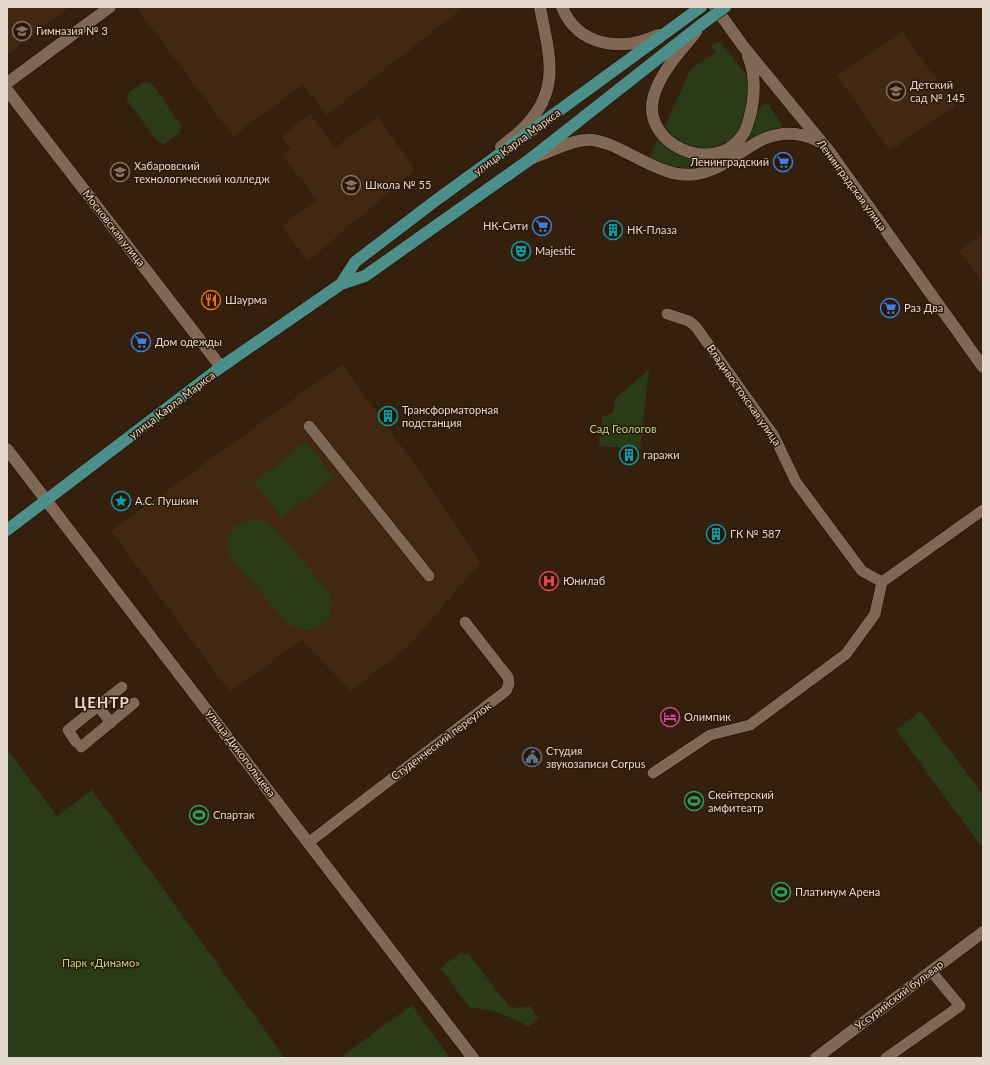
<svg xmlns="http://www.w3.org/2000/svg" width="990" height="1065" viewBox="0 0 990 1065" font-family="Lato,sans-serif">
  <style>
    .built { fill: #422810 }
    .green { fill: #2b3a17 }
    .lines { fill: none; stroke-linecap: round; stroke-linejoin: round }
    .street-casing { stroke: #1b0900; stroke-width: 12 }
    .secondary-casing { stroke: #1b0900; stroke-width: 13 }
    .primary-casing { stroke: #1b0900; stroke-width: 13 }
    .street { stroke: #806854; stroke-width: 11 }
    .secondary { stroke: #806854; stroke-width: 12 }
    .primary { stroke: #4c8f8a; stroke-width: 12 }
    .primary-bridge-casing { stroke: #1b0900; stroke-width: 13; stroke-linecap: butt }
    .primary-bridge { stroke: #4c8f8a; stroke-width: 12 }
    .labels { text-anchor: middle; stroke-width: 3; stroke-linejoin: round; paint-order: stroke }
    .poi-label { font-size: 11px; fill: #e5d8cc; stroke: #2a1705; text-anchor: start }
    .street-label { font-size: 11px; fill: #e5d8cc; stroke: #2a1705 }
    .park-label { font-size: 11px; fill: #b5d68e; stroke: #2a1705 }
    .district-label { font-size: 15px; font-weight: bold; letter-spacing: 1px; fill: #e5d8cc; stroke: #2a1705 }
  </style>
  <rect width="100%" height="100%" fill="#35200e"/>
  <path class="built" d="M 7,7 L 69,7 L 7,55 Z
    M 136,7 L 464,7 L 327,115 L 303,85 L 233,136 Z
    M 902,31 L 955,106 L 890,151 L 837,76 Z
    M 310,114 L 335,148 L 378,116 L 415,170 L 308,261 L 282,226 L 317,200 L 282,155 L 291,148 L 281,136 Z
    M 983,234 L 983,284 L 959,251 Z
    M 342,364 L 412,461 L 480,563 L 408,647 L 351,691 L 302,640 L 230,692 L 111,531 Z"/>
  <path class="green" d="M 719,41 C 726,51 744,69 749,80 C 750,84 749,91 749,95 C 748,105 745,121 740,130 C 721,158 682,152 665,126 L 690,70 L 715,52 L 711,46 Z
    M 144,82 L 149,82 L 154,86 L 181,126 L 180,132 L 164,144 L 158,142 L 127,100 L 128,93 Z
    M 765,104 L 769,105 L 783,127 L 781,129 L 767,130 L 743,144 C 745,141 748,139 749,136 C 755,127 754,107 765,104 Z
    M 658,140 C 678,158 692,156 717,157 C 690,172 677,171 649,158 Z
    M 649,370 L 640,449 L 599,446 L 602,417 L 613,413 L 615,398 Z
    M 306,442 L 334,478 L 281,518 L 254,482 Z
    M 256,519 L 266,522 L 274,528 L 326,588 C 344,618 315,644 287,622 L 234,563 C 221,541 230,522 256,519 Z
    M 921,711 L 983,795 L 983,849 L 896,730 Z
    M 7,749 L 57,816 L 92,790 L 285,1058 L 7,1058 Z
    M 460,953 L 469,954 L 508,1005 L 516,1008 L 530,1006 L 538,1018 L 528,1027 C 510,1015 491,1009 470,1008 L 440,968 Z
    M 412,1005 L 450,1058 L 340,1058 Z"/>
  <g class="lines">
    <defs>
      <path id="street" d="M 667,314 L 689,321 L 696,327 L 774,436 L 796,482 L 862,571 L 882,582
        M 309,426 L 429,576
        M 98,706 L 111,723
        M 76,742 L 68,730 L 122,687
        M 81,747 L 134,703
        M 653,773 L 710,735 L 750,725 L 846,654 L 875,614 L 882,582 L 983,510
        M 308,843 L 506,691 L 509,684 L 508,677 L 465,622
        M 886,1058 L 960,1006 L 931,971"/>
      <path id="secondary" d="M 562,7 C 578,47 623,52 658,35
        M 715,7 L 743,46 L 829,151 L 983,367
        M 696,32 C 681,51 661,71 654,95 C 639,144 714,177 742,136 C 748,128 750,116 752,107 C 755,89 755,72 748,56
        M 7,83 L 110,7
        M 7,90 L 221,367
        M 501,147 C 510,139 520,133 527,124 C 562,87 548,51 540,7
        M 533,158 C 548,153 571,140 587,140 C 594,139 601,142 608,144 C 637,155 669,182 702,173 C 737,164 755,130 795,134 C 803,135 813,138 820,142
        M 7,449 L 473,1058
        M 816,1058 L 983,932"/>
      <path id="primary" d="M 341,284 L 355,262 L 435,201 L 701,7
        M 7,530 L 221,367 L 341,284 L 365,276 L 529,160 L 702,24"/>
    </defs>
    <use href="#street" class="street-casing"/>
    <use href="#secondary" class="secondary-casing"/>
    <use href="#primary" class="primary-casing"/>
    <use href="#street" class="street"/>
    <use href="#secondary" class="secondary"/>
    <use href="#primary" class="primary"/>
    <defs>
      <path id="primary-bridge" d="M 702,24 L 725,7"/>
    </defs>
    <use href="#primary-bridge" class="primary-bridge-casing"/>
    <use href="#primary-bridge" class="primary-bridge"/>
  </g>
  <defs>
    <symbol id="school-ring" viewBox="-11 -11 22 22"><circle r="9.5" fill="#2a1705" stroke="#8d6e63" stroke-width="1.5"/><path d="M0-5L7-2L0 1L-7-2ZM-4 1L0 2.5L4 1V4Q0 6-4 4Z" fill="#8d6e63"/></symbol>
    <symbol id="supermarket-ring" viewBox="-11 -11 22 22"><circle r="9.5" fill="#2a1705" stroke="#3f7fe0" stroke-width="1.5"/><path d="M-6-5.5h2.5l.6 2H6L4.5 2H-2.5L-4.4-4H-6ZM-1.5 3.2a1.3 1.3 0 1 0 .1 0ZM3 3.2a1.3 1.3 0 1 0 .1 0Z" fill="#3f7fe0"/></symbol>
    <symbol id="university-ring" viewBox="-11 -11 22 22"><circle r="9.5" fill="#2a1705" stroke="#8d6e63" stroke-width="1.5"/><path d="M0-5L7-2L0 1L-7-2ZM-4 1L0 2.5L4 1V4Q0 6-4 4Z" fill="#8d6e63"/></symbol>
    <symbol id="building-ring" viewBox="-11 -11 22 22"><circle r="9.5" fill="#2a1705" stroke="#0f9aa8" stroke-width="1.5"/><path d="M-4-6H4V6H1V3H-1V6H-4ZM-2.5-4.3h1.7v1.8h-1.7ZM.8-4.3h1.7v1.8H.8ZM-2.5-1h1.7V.8h-1.7ZM.8-1h1.7V.8H.8Z" fill="#0f9aa8"/></symbol>
    <symbol id="theatre-ring" viewBox="-11 -11 22 22"><circle r="9.5" fill="#2a1705" stroke="#0f9aa8" stroke-width="1.5"/><path d="M-5-5.5Q0-4 5-5.5V0Q5 5 0 6Q-5 5-5 0ZM-3.3-2.5H-1v1.5H-3.3ZM1-2.5H3.3v1.5H1ZM-2.8 1Q0 5.5 2.8 1Z" fill="#0f9aa8"/></symbol>
    <symbol id="restaurant-ring" viewBox="-11 -11 22 22"><circle r="9.5" fill="#2a1705" stroke="#e8710a" stroke-width="1.5"/><path d="M-5-6h1v4h1v-4h1v4h1v-4h1v5L-1.5 .5V6h-2V.5L-5-1ZM5-6V6H3V1.5H1.5Q1.5-4 5-6Z" fill="#e8710a"/></symbol>
    <symbol id="sight-ring" viewBox="-11 -11 22 22"><circle r="9.5" fill="#2a1705" stroke="#0f9aa8" stroke-width="1.5"/><path d="M0-6L1.8-2.2L6-1.7L2.9 1.2L3.7 5.4L0 3.3L-3.7 5.4L-2.9 1.2L-6-1.7L-1.8-2.2Z" fill="#0f9aa8"/></symbol>
    <symbol id="hospital-ring" viewBox="-11 -11 22 22"><circle r="9.5" fill="#2a1705" stroke="#e0444e" stroke-width="1.5"/><path d="M-5-5h3v3.5h4V-5h3V5h-3V1.5h-4V5h-3Z" fill="#e0444e"/></symbol>
    <symbol id="hotel-ring" viewBox="-11 -11 22 22"><circle r="9.5" fill="#2a1705" stroke="#d1479c" stroke-width="1.5"/><path d="M-6-4.5h1.5V1H6V5H4.5V3h-9V5H-6ZM-4 0a1.8 1.8 0 1 1 3.6 0ZM.5 0V-2.5h3Q6-2.5 6 0Z" fill="#d1479c"/></symbol>
    <symbol id="civic-ring" viewBox="-11 -11 22 22"><circle r="9.5" fill="#2a1705" stroke="#5c6f8a" stroke-width="1.5"/><path d="M-.6-6.5H3V-4.5H.6V-3L4-1V1h2V6H-6V1h2V-1L-.6-3ZM-1.2 2.5V6h2.4V2.5Z" fill="#5c6f8a"/></symbol>
    <symbol id="stadium-ring" viewBox="-11 -11 22 22"><circle r="9.5" fill="#2a1705" stroke="#2e9e5b" stroke-width="1.5"/><path d="M0-5a6.5 5 0 1 0 0 10a6.5 5 0 1 0 0-10ZM-3.5-1.8h7v3.6h-7Z" fill="#2e9e5b"/></symbol>
  </defs>
  <g fill-rule="evenodd">
    <use href="#school-ring" x="11" y="20" width="22" height="22"/>
    <use href="#school-ring" x="885" y="80" width="22" height="22"/>
    <use href="#supermarket-ring" x="772" y="151" width="22" height="22"/>
    <use href="#university-ring" x="109" y="161" width="22" height="22"/>
    <use href="#school-ring" x="340" y="174" width="22" height="22"/>
    <use href="#supermarket-ring" x="531" y="215" width="22" height="22"/>
    <use href="#building-ring" x="602" y="219" width="22" height="22"/>
    <use href="#theatre-ring" x="510" y="240" width="22" height="22"/>
    <use href="#restaurant-ring" x="200" y="289" width="22" height="22"/>
    <use href="#supermarket-ring" x="879" y="297" width="22" height="22"/>
    <use href="#supermarket-ring" x="130" y="331" width="22" height="22"/>
    <use href="#building-ring" x="377" y="405" width="22" height="22"/>
    <use href="#building-ring" x="618" y="444" width="22" height="22"/>
    <use href="#sight-ring" x="110" y="490" width="22" height="22"/>
    <use href="#building-ring" x="705" y="523" width="22" height="22"/>
    <use href="#hospital-ring" x="538" y="570" width="22" height="22"/>
    <use href="#hotel-ring" x="659" y="706" width="22" height="22"/>
    <use href="#civic-ring" x="521" y="746" width="22" height="22"/>
    <use href="#stadium-ring" x="683" y="790" width="22" height="22"/>
    <use href="#stadium-ring" x="188" y="804" width="22" height="22"/>
    <use href="#stadium-ring" x="770" y="881" width="22" height="22"/>
  </g>
  <g class="labels">
    <g class="poi-label">
      <text x="36" y="35">Гимназия № 3</text>
      <text x="910" y="89">Детский<tspan x="910" dy="13">сад № 145</tspan></text>
      <text x="769" y="166" text-anchor="end">Ленинградский</text>
      <text x="134" y="170">Хабаровский<tspan x="134" dy="13">технологический колледж</tspan></text>
      <text x="365" y="189">Школа № 55</text>
      <text x="528" y="230" text-anchor="end">НК-Сити</text>
      <text x="627" y="234">НК-Плаза</text>
      <text x="535" y="255">Majestic</text>
      <text x="225" y="304">Шаурма</text>
      <text x="904" y="312">Раз Два</text>
      <text x="155" y="346">Дом одежды</text>
      <text x="402" y="414">Трансформаторная<tspan x="402" dy="13">подстанция</tspan></text>
      <text x="643" y="459">гаражи</text>
      <text x="135" y="505">А.С. Пушкин</text>
      <text x="730" y="538">ГК № 587</text>
      <text x="563" y="585">Юнилаб</text>
      <text x="684" y="721">Олимпик</text>
      <text x="546" y="755">Студия<tspan x="546" dy="13">звукозаписи Corpus</tspan></text>
      <text x="708" y="799">Скейтерский<tspan x="708" dy="13">амфитеатр</tspan></text>
      <text x="213" y="819">Спартак</text>
      <text x="795" y="896">Платинум Арена</text>
    </g>
    <g class="street-label">
      <text transform="translate(517 142) rotate(-36)" y="4">улица Карла Маркса</text>
      <text transform="translate(852 185) rotate(54)" y="4">Ленинградская улица</text>
      <text transform="translate(114 228) rotate(52)" y="4">Московская улица</text>
      <text transform="translate(744 395) rotate(55)" y="4">Владивостокская улица</text>
      <text transform="translate(172 405) rotate(-37)" y="4">улица Карла Маркса</text>
      <text transform="translate(441 741) rotate(-37)" y="4">Студенческий переулок</text>
      <text transform="translate(241 753) rotate(53)" y="4">улица Дикопольцева</text>
      <text transform="translate(899 995) rotate(-37)" y="4">Уссурийский бульвар</text>
    </g>
    <g class="park-label">
      <text x="623" y="433">Сад Геологов</text>
      <text x="101" y="967">Парк «Динамо»</text>
    </g>
    <g class="district-label">
      <text x="102" y="708">ЦЕНТР</text>
    </g>
  </g>
  <rect width="990" height="1065" fill="none" stroke="#e5d8cc" stroke-width="16"/>
</svg>
